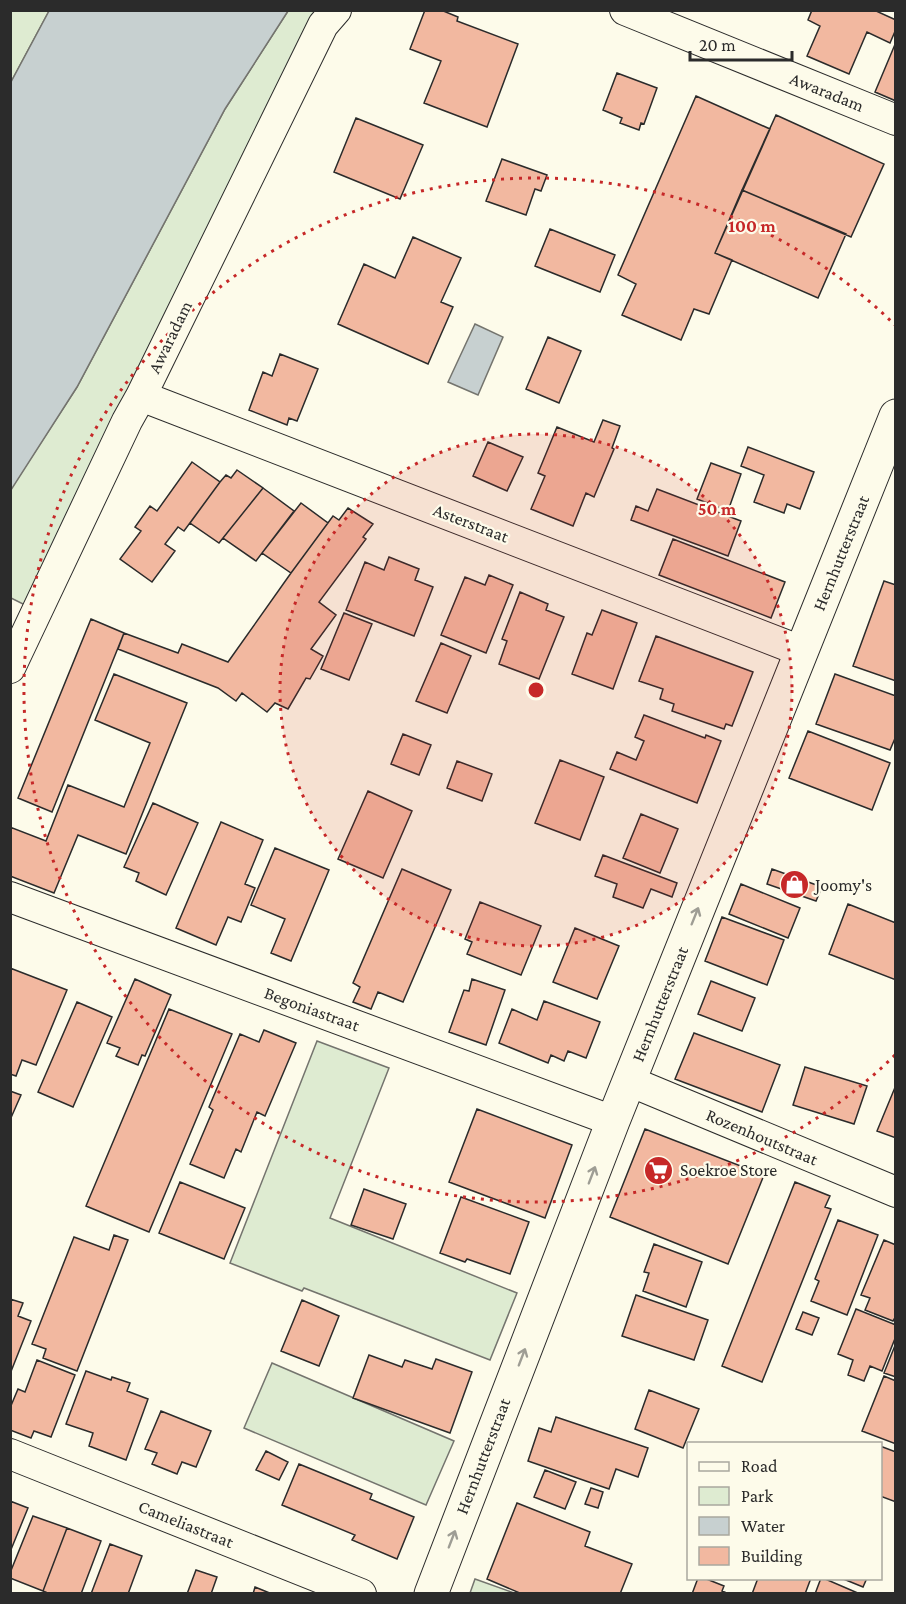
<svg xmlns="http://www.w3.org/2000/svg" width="906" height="1604" viewBox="0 0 906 1604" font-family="'Crimson Pro',serif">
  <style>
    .green { fill: #deebd1; stroke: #74746e; stroke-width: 1.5 }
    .water { fill: #c7d0d0; stroke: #74746e; stroke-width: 1.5 }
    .building { fill: #f2b8a0; stroke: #2b2b2b; stroke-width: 1.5 }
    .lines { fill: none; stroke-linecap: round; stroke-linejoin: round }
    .street-casing { stroke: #2b2b2b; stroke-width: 32 }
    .secondary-casing { stroke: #2b2b2b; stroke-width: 35 }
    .street { stroke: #fdfbea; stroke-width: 30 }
    .secondary { stroke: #fdfbea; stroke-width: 33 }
    .oneway { stroke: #9e9d94 }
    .ring { fill: none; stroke: #c62828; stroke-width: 3; stroke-dasharray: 3 6 }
    .labels { text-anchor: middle; stroke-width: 4.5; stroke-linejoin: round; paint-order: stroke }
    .street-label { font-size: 18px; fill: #2b2b2b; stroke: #fdfbea }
    .poi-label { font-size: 18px; fill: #2b2b2b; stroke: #fdfbea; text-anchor: start }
    .centre { fill: #c62828; stroke: #fdfbea; stroke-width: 3 }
    .ring-label { font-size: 18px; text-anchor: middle; font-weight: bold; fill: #c62828; stroke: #fdfbea; stroke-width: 4.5; stroke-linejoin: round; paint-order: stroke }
  </style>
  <rect width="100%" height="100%" fill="#fdfbea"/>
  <path class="green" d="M 11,11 L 49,11 L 11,82 Z
    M 288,11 L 326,11 L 25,605 L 11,598 L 10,490 L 77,387 L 225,109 Z
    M 317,1041 L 389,1068 L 330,1218 L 517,1293 L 490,1360 L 304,1288 L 302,1291 L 230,1263 Z
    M 272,1363 L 454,1441 L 426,1505 L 244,1428 Z
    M 475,1579 L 514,1593 L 470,1593 Z"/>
  <path class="water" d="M 49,11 L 288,11 L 225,109 L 77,387 L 11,490 L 11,82 Z
    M 475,324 L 503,337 L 478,395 L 448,382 Z"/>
  <path class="building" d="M 425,10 L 441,10 L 458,17 L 457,21 L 518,44 L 487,127 L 424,103 L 441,61 L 410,49 Z
    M 812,10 L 874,10 L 896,20 L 896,29 L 890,43 L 867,32 L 849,74 L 807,56 L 820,26 L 808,20 Z
    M 896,42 L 896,101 L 875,92 Z
    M 617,73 L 657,88 L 644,124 L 641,123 L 639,130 L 620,123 L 622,118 L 603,110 Z
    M 696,96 L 770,129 L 715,253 L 732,260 L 709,314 L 694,309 L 681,340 L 622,315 L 636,284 L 618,275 Z
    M 776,115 L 884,164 L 851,237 L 742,190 Z
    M 356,118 L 423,145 L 400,199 L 334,172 Z
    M 502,159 L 547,175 L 541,191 L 535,189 L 526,215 L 486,201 Z
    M 742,190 L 846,234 L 818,298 L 715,253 Z
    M 550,229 L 615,255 L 600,292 L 535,266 Z
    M 413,237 L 461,258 L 441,302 L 453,307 L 428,364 L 338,324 L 364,264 L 395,278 Z
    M 548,337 L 581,351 L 559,403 L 526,389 Z
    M 280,354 L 318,369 L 297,421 L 289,418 L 287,425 L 249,410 L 263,372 L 272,376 Z
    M 603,420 L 620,426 L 612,448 L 614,449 L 594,497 L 586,493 L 573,526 L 531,509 L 545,476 L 538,473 L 557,427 L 594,442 Z
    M 488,442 L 523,457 L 507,491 L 473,476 Z
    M 748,447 L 814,472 L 800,509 L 787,504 L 784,513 L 754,502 L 764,475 L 741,466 Z
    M 192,462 L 220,482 L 184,531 L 178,527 L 165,544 L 175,551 L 152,582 L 120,559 L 141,531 L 135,527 L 150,506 L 157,511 Z
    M 711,463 L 741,474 L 728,511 L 697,499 Z
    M 237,470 L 263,488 L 219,543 L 190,523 L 220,482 L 226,475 L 231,478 Z
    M 263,488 L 294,511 L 256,561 L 223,538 Z
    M 657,489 L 741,521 L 728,556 L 631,520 L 636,506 L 648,511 Z
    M 301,503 L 328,523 L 291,573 L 262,553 Z
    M 348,508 L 373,524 L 363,537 L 366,539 L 319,602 L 336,615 L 311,649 L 323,656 L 310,679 L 306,678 L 288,709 L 275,703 L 267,712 L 242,693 L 236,701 L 218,688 L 118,649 L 124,633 L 178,653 L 182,644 L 228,662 L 291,573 L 333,516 L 339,520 Z
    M 673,539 L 785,582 L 771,618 L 659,575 Z
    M 389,557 L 419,569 L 415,580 L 433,587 L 414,636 L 346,610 L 365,562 L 384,570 Z
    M 489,575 L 513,585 L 486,653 L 441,635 L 465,577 L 485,585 Z
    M 884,581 L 896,585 L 896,681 L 853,666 Z
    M 520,592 L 548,604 L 546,610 L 564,617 L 539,679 L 499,664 L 507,641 L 502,639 Z
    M 602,610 L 637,623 L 613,689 L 572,674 L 587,633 L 592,635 Z
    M 344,613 L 372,624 L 349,680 L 321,669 Z
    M 91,619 L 124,633 L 52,812 L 18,798 Z
    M 656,636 L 753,672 L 732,726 L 726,724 L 724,729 L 672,711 L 674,704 L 660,699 L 663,689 L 639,681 Z
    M 441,643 L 471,656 L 447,713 L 416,701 Z
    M 114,674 L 187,703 L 126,854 L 78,835 L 54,893 L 10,876 L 10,827 L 46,841 L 68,785 L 124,807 L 150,743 L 95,720 Z
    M 835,674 L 896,696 L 896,736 L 890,750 L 816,724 Z
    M 644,715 L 705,738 L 706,735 L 721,741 L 697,803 L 610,769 L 617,752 L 636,760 L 644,741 L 635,737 Z
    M 808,731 L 890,763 L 872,810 L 789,778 Z
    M 403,734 L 431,745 L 419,775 L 391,764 Z
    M 560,760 L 604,777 L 580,840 L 535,823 Z
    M 457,761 L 492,774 L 482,801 L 447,788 Z
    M 368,791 L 412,811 L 383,878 L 338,859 Z
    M 153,803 L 198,823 L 166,895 L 136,881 L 139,873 L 124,867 Z
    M 641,814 L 678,829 L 660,873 L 623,858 Z
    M 221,822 L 263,840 L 245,884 L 255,888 L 241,922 L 228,917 L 216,945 L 176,928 Z
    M 275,848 L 329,870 L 291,961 L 271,953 L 285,919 L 251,905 Z
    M 603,855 L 677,883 L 672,897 L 651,889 L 643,908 L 613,897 L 617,884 L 595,876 Z
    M 402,869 L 451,890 L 403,1002 L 378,992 L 371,1009 L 353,1002 L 360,987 L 353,983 Z
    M 772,869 L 822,887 L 816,901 L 767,884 Z
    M 741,884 L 800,908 L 788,938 L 729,914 Z
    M 480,902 L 541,926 L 521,975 L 467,954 L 472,942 L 465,939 Z
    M 848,904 L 896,923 L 896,980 L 829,954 Z
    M 722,917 L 784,940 L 767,985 L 705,961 Z
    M 575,928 L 619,946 L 597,999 L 553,982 Z
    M 10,968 L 67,990 L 36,1065 L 22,1060 L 16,1076 L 10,1074 Z
    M 135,979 L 171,995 L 145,1056 L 142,1055 L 138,1065 L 116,1056 L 120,1048 L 107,1043 Z
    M 472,979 L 505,990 L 486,1045 L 449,1032 L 464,990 L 469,991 Z
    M 711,981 L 755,998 L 742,1031 L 698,1014 Z
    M 544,1001 L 600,1022 L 586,1058 L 568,1051 L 564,1061 L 551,1055 L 548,1063 L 499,1043 L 512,1009 L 537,1020 Z
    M 77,1002 L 112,1017 L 73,1107 L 38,1092 Z
    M 169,1009 L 232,1034 L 149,1232 L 86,1206 Z
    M 264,1030 L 296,1043 L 265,1116 L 257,1112 L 241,1152 L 236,1149 L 224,1178 L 190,1164 L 213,1110 L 209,1107 L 240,1034 L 259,1042 Z
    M 694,1033 L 780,1065 L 762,1112 L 675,1079 Z
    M 805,1067 L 867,1086 L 854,1124 L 793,1105 Z
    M 896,1085 L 896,1138 L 877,1131 Z
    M 10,1091 L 21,1095 L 10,1120 Z
    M 477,1109 L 572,1145 L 545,1218 L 449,1182 Z
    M 645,1129 L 764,1175 L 728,1264 L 610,1217 Z
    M 180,1182 L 245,1208 L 224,1259 L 159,1233 Z
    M 795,1182 L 830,1196 L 825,1207 L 831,1209 L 762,1382 L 722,1366 Z
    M 364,1189 L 406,1204 L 393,1239 L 351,1225 Z
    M 461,1197 L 529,1222 L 510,1274 L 467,1259 L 465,1262 L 440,1253 Z
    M 838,1220 L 878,1235 L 847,1315 L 811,1301 L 819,1281 L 815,1279 Z
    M 114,1235 L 128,1240 L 77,1371 L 43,1358 L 46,1349 L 32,1344 L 74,1237 L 109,1250 Z
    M 884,1240 L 896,1245 L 896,1316 L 893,1321 L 865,1310 L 870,1298 L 861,1295 Z
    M 654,1244 L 702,1262 L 686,1307 L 643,1291 L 649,1273 L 644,1272 Z
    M 636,1295 L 708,1320 L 694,1360 L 622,1336 Z
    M 10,1299 L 23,1303 L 18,1316 L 31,1321 L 10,1374 Z
    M 302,1300 L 339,1316 L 319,1366 L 281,1351 Z
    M 856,1309 L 896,1325 L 896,1336 L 882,1371 L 870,1366 L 864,1381 L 848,1375 L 853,1360 L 838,1354 Z
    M 803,1312 L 819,1318 L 812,1335 L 796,1329 Z
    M 896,1343 L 896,1377 L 884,1373 Z
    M 369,1355 L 402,1367 L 405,1360 L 432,1369 L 436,1359 L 472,1372 L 450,1433 L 353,1398 Z
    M 37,1360 L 75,1375 L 51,1437 L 34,1431 L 31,1438 L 10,1430 L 10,1408 L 18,1389 L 25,1392 Z
    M 86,1371 L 111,1380 L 112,1377 L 130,1383 L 127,1391 L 148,1399 L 126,1460 L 89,1446 L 93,1433 L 66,1424 Z
    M 884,1376 L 896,1381 L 896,1444 L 862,1431 Z
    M 649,1390 L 699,1409 L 683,1448 L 635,1429 Z
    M 161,1411 L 211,1431 L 196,1467 L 182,1462 L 177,1474 L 152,1464 L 157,1453 L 145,1449 Z
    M 556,1417 L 648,1448 L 638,1477 L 616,1469 L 609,1489 L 528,1461 L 539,1428 L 551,1432 Z
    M 880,1446 L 896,1452 L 896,1502 L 880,1496 Z
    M 266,1451 L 288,1462 L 279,1480 L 256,1470 Z
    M 299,1464 L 372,1494 L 370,1499 L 414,1517 L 397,1559 L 352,1540 L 355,1535 L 282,1505 Z
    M 545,1470 L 576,1482 L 565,1509 L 534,1497 Z
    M 591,1488 L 603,1492 L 598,1508 L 585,1504 Z
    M 10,1501 L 28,1508 L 10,1552 Z
    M 517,1503 L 590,1532 L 585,1546 L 632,1564 L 620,1594 L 522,1594 L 487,1579 Z
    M 33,1516 L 67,1528 L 43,1591 L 10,1578 L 10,1573 Z
    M 67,1528 L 101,1541 L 81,1594 L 50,1594 L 43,1591 Z
    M 110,1544 L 142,1556 L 128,1594 L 91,1594 Z
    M 196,1570 L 217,1577 L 211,1594 L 187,1594 Z
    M 698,1578 L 704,1578 L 724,1586 L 722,1591 L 729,1594 L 692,1594 Z
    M 758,1578 L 811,1578 L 805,1594 L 752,1594 Z
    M 821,1578 L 823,1578 L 860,1594 L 815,1594 Z
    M 841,1578 L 867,1578 L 863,1587 Z
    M 255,1587 L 272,1594 L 253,1594 Z"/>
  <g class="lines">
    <defs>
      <path id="street" d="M 625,10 L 896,120
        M 141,396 L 801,651
        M 10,668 L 127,421 L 141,396 L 323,25 L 336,10
        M 10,897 L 613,1121
        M 629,1081 L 896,1192
        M 10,1454 L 361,1594"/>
      <path id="secondary" d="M 431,1594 L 613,1121 L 896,416"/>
    </defs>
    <use href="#street" class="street-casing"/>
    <use href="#secondary" class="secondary-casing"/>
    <use href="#street" class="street"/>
    <use href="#secondary" class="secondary"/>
  </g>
  <defs><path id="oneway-shaft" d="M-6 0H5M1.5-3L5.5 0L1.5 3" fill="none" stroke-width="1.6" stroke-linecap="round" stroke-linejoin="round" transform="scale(1.5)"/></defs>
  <g class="oneway">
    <use href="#oneway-shaft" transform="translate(695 916) rotate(-68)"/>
    <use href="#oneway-shaft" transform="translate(592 1175) rotate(-69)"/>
    <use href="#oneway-shaft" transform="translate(522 1357) rotate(-69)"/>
    <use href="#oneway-shaft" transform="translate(452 1539) rotate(-69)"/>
  </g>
  <circle cx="536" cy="690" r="256" fill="#c62828" fill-opacity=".12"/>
  <g class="ring">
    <circle cx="536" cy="690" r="256"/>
    <path d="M895 1055A512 512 0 1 1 895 325"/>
  </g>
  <defs>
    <symbol id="shop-disc" viewBox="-11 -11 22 22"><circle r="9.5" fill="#c62828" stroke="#fdfbea"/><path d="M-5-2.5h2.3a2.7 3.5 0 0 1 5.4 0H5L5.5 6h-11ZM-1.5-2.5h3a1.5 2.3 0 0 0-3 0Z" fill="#fff"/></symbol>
    <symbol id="supermarket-disc" viewBox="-11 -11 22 22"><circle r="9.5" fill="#c62828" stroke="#fdfbea"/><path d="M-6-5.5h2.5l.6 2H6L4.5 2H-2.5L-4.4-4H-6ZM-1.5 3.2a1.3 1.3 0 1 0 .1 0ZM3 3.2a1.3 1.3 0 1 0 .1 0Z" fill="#fff"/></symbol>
  </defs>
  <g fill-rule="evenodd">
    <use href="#shop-disc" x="778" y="868" width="33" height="33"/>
    <use href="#supermarket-disc" x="642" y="1154" width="33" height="33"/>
  </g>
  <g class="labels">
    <g class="street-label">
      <text transform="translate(827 92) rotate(22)" y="6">Awaradam</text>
      <text transform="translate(170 337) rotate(-64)" y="6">Awaradam</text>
      <text transform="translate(471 523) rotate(21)" y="6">Asterstraat</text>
      <text transform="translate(841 553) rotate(-68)" y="6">Hernhutterstraat</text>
      <text transform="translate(660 1004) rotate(-68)" y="6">Hernhutterstraat</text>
      <text transform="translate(312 1009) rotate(20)" y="6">Begoniastraat</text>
      <text transform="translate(762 1137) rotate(23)" y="6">Rozenhoutstraat</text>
      <text transform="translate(483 1456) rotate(-69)" y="6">Hernhutterstraat</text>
      <text transform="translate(186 1524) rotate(22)" y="6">Cameliastraat</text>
    </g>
    <g class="poi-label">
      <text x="815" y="891">Joomy's</text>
      <text x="680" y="1176">Soekroe Store</text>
    </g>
  </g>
  <circle cx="536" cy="690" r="9" class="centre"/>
  <g class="ring-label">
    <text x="752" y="232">100 m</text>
    <text x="717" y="515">50 m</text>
  </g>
  <rect width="906" height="1604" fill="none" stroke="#2b2b2b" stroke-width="24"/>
  <rect x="687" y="1442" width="195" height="138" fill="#fdfbea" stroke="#a9a89e" stroke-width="1.5"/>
  <rect x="699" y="1462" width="30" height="9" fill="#fdfbea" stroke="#a9a89e" stroke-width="1.5"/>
  <text x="741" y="1472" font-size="18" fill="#2b2b2b">Road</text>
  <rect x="699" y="1487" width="30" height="18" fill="#deebd1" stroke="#a9a89e" stroke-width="1.5"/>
  <text x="741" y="1502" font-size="18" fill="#2b2b2b">Park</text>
  <rect x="699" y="1517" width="30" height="18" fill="#c7d0d0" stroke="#a9a89e" stroke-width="1.5"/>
  <text x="741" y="1532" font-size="18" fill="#2b2b2b">Water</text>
  <rect x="699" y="1547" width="30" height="18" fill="#f2b8a0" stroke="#a9a89e" stroke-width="1.5"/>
  <text x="741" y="1562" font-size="18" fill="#2b2b2b">Building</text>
  <path d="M690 51v9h102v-9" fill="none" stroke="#2b2b2b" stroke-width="3"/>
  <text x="699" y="51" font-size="18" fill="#2b2b2b" stroke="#fdfbea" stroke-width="4.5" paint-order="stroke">20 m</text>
</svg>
